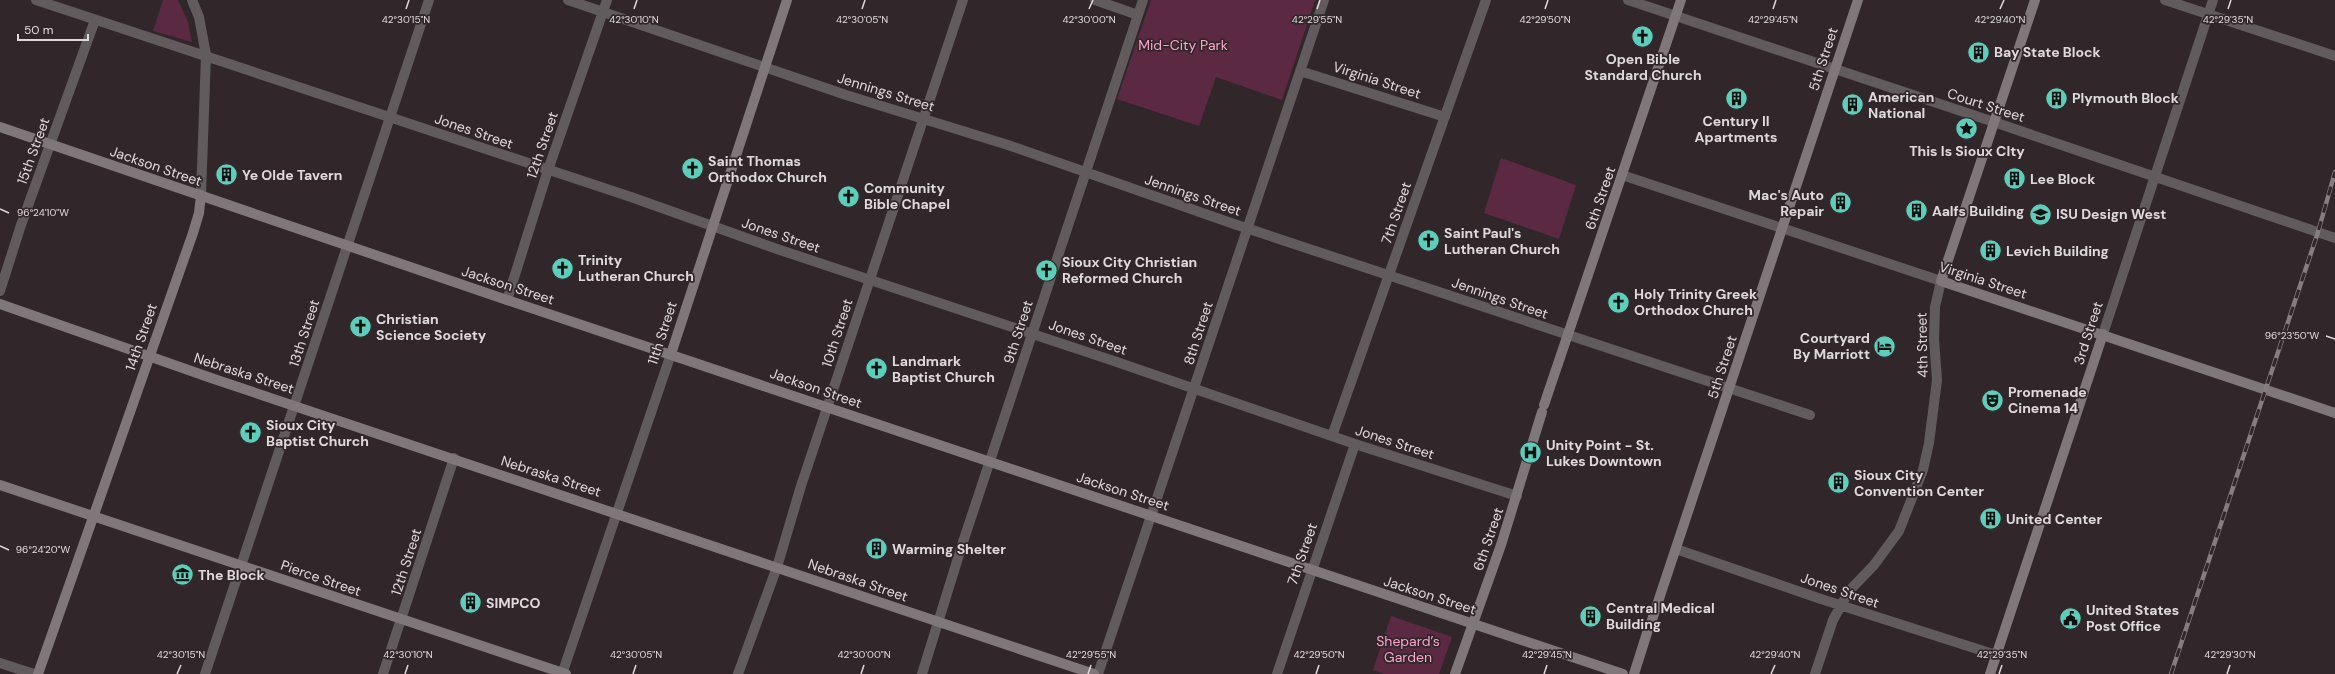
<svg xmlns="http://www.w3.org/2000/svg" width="2335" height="674" viewBox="0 0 2335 674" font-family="'DM Sans',sans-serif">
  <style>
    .green { fill: #5b2a42 }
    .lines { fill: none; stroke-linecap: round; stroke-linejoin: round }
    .minor { stroke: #615b5d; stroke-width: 10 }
    .tertiary { stroke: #615b5d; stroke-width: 10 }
    .secondary { stroke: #7f777a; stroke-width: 10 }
    .rail-casing { stroke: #867d81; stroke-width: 4.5 }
    .rail { stroke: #31272b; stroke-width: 3; stroke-dasharray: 9; stroke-linecap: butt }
    .ticks { fill: none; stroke: #e0d9dc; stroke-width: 1.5 }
    .labels { text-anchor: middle; stroke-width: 3.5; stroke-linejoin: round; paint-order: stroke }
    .park-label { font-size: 14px; fill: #ffa3cd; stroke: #31272b }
    .poi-label { font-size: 14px; font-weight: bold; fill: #e0d9dc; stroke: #31272b; text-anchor: start }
    .street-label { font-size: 14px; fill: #e0d9dc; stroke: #31272b }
    .ticks-label { font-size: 10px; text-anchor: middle; fill: #e0d9dc; stroke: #31272b; stroke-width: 3.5; stroke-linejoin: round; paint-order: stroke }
  </style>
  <rect width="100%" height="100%" fill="#31272b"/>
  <path class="green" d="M 163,0 L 178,0 L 188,22 L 192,42 L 153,31 Z
    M 1151,0 L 1315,0 L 1282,100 L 1216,77 L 1199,126 L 1117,99 Z
    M 1501,158 L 1576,185 L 1559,239 L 1484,213 Z
    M 1391,616 L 1452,637 L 1439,674 L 1384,674 L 1373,670 Z"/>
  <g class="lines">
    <path class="minor" d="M 36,0 L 631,197 L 777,249 L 1114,361 L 1355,444 L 1517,496
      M 568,0 L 846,95 L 1008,145 L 1234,224 L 1810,415
      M 1095,0 L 1138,15
      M 2165,0 L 2335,56
      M 1300,71 L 1445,117
      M 1994,122 L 2335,238
      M 1622,175 L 1941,281 L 1935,307 L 1934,339 L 1937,380 L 1929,443 L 1923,470 L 1899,531 L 1874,565 L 1849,591 L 1833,620 L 1815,674
      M 0,291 L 21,225 L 95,20
      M 507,300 L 548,170 L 607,0
      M 2103,334 L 2213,0
      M 1332,436 L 1486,0
      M 1676,549 L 1821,599 L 1996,655
      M 0,663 L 34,674
      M 205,674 L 429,0
      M 383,674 L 454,458
      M 562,674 L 671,354
      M 738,674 L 777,567 L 801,486 L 963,0
      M 922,674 L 963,542 L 1143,0
      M 1098,674 L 1324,0
      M 1277,674 L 1355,444"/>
    <path class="tertiary" d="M 192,0 L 199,17 L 206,55 L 201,195
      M 1628,0 L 1994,122"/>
    <path class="secondary" d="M 2035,0 L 1941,281 L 2335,413
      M 0,127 L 507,300 L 1623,674
      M 0,304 L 214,379 L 1094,674
      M 671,354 L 787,0
      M 1544,405 L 1681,0
      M 0,485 L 566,674
      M 1649,629 L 1858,0
      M 38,674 L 193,233 L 199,213 L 201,195
      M 1455,674 L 1501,545 L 1542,412
      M 1634,674 L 1647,633
      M 1990,674 L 2103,334"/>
    <defs>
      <path id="rail" d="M 2171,674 L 2318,232 L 2335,172"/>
    </defs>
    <use href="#rail" class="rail-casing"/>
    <use href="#rail" class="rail"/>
  </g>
  <path class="ticks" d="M 406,9 L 409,0M 634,9 L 637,0M 862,9 L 865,0M 1089,9 L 1093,0M 1317,9 L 1320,0M 1545,9 L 1548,0M 1773,9 L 1776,0M 2000,9 L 2004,0M 2228,9 L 2231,0M 0,209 L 9,213M 2326,336 L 2335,339M 0,546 L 9,550M 177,674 L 181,665M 405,674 L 408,665M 633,674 L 636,665M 861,674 L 864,665M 1088,674 L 1091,665M 1316,674 L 1319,665M 1544,674 L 1547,665M 1771,674 L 1775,665M 1999,674 L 2002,665M 2227,674 L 2230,665"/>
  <defs>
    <symbol id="church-disc" viewBox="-11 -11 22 22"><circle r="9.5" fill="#5dceb9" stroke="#31272b"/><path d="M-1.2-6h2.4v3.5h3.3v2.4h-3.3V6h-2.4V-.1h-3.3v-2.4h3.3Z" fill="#111"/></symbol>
    <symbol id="building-disc" viewBox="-11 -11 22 22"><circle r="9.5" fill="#5dceb9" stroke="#31272b"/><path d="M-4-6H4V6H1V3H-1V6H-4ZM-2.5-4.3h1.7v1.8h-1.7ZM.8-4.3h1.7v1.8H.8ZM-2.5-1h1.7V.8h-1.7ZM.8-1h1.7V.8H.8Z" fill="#111"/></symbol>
    <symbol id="sight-disc" viewBox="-11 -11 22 22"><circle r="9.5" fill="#5dceb9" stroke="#31272b"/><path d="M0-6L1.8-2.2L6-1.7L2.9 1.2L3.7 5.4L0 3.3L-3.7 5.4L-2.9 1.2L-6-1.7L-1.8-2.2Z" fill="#111"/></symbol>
    <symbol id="university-disc" viewBox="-11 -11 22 22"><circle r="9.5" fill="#5dceb9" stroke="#31272b"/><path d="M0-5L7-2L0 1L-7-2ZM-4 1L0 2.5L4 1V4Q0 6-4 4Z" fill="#111"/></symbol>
    <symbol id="hotel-disc" viewBox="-11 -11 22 22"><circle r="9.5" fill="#5dceb9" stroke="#31272b"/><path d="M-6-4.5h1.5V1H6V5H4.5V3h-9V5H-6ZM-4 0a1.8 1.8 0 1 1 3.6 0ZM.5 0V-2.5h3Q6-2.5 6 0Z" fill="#111"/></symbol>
    <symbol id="theatre-disc" viewBox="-11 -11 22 22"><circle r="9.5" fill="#5dceb9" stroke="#31272b"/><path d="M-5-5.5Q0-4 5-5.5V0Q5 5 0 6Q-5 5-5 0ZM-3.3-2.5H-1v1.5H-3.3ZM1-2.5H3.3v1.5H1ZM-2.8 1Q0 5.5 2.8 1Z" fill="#111"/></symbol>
    <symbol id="hospital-disc" viewBox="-11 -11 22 22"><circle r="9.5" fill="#5dceb9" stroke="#31272b"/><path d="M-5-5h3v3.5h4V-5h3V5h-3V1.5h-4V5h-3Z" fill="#111"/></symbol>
    <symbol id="museum-disc" viewBox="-11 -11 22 22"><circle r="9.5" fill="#5dceb9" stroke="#31272b"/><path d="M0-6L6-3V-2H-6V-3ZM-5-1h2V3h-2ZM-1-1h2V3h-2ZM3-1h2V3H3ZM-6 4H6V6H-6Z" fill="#111"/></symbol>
    <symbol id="civic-disc" viewBox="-11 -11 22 22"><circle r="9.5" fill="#5dceb9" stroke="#31272b"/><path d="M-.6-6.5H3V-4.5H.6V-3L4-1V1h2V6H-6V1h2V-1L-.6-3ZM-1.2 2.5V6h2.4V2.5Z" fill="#111"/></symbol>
  </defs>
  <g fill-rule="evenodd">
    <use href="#church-disc" x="1630" y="24" width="25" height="25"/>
    <use href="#building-disc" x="1966" y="40" width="25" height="25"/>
    <use href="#building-disc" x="2044" y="86" width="25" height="25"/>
    <use href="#building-disc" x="1724" y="86" width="25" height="25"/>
    <use href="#building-disc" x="1840" y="92" width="25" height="25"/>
    <use href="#sight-disc" x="1954" y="116" width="25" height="25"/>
    <use href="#church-disc" x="680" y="156" width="25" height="25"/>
    <use href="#building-disc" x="214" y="162" width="25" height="25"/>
    <use href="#building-disc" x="2002" y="166" width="25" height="25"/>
    <use href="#church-disc" x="836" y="184" width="25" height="25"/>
    <use href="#building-disc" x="1828" y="190" width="25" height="25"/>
    <use href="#building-disc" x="1904" y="198" width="25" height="25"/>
    <use href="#university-disc" x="2028" y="202" width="25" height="25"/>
    <use href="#church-disc" x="1416" y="228" width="25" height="25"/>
    <use href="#building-disc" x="1978" y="238" width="25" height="25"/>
    <use href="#church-disc" x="550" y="256" width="25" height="25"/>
    <use href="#church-disc" x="1034" y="258" width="25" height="25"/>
    <use href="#church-disc" x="1606" y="290" width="25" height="25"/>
    <use href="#church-disc" x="348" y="314" width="25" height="25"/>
    <use href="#hotel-disc" x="1872" y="334" width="25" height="25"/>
    <use href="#church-disc" x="864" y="356" width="25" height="25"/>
    <use href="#theatre-disc" x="1980" y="388" width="25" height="25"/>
    <use href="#church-disc" x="238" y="420" width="25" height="25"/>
    <use href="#hospital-disc" x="1518" y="440" width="25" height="25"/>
    <use href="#building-disc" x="1826" y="470" width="25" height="25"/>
    <use href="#building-disc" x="1978" y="506" width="25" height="25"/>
    <use href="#building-disc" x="864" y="536" width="25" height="25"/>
    <use href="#museum-disc" x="170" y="562" width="25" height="25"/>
    <use href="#building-disc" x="458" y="590" width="25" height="25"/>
    <use href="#building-disc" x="1578" y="604" width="25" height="25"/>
    <use href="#civic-disc" x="2058" y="606" width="25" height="25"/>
  </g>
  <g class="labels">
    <g class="park-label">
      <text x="1183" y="50">Mid-City Park</text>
      <text x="1408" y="646">Shepard’s<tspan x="1408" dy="16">Garden</tspan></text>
    </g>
    <g class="poi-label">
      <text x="1994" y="57">Bay State Block</text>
      <text x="1643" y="64" text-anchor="middle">Open Bible<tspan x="1643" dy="16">Standard Church</tspan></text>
      <text x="1868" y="102">American<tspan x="1868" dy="16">National</tspan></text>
      <text x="2072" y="103">Plymouth Block</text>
      <text x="1736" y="126" text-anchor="middle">Century II<tspan x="1736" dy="16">Apartments</tspan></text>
      <text x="1967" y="156" text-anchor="middle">This Is Sioux CIty</text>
      <text x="708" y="166">Saint Thomas<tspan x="708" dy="16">Orthodox Church</tspan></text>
      <text x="242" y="180">Ye Olde Tavern</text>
      <text x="2030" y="184">Lee Block</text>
      <text x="864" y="193">Community<tspan x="864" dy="16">Bible Chapel</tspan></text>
      <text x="1824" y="200" text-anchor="end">Mac's Auto<tspan x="1824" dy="16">Repair</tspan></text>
      <text x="1932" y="216">Aalfs Building</text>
      <text x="2056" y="219">ISU Design West</text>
      <text x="1444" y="238">Saint Paul's<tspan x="1444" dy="16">Lutheran Church</tspan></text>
      <text x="2006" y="256">Levich Building</text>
      <text x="578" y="265">Trinity<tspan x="578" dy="16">Lutheran Church</tspan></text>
      <text x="1062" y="267">Sioux City Christian<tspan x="1062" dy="16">Reformed Church</tspan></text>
      <text x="1634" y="299">Holy Trinity Greek<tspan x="1634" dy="16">Orthodox Church</tspan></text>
      <text x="376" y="324">Christian<tspan x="376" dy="16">Science Society</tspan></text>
      <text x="1870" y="343" text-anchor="end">Courtyard<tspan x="1870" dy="16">By Marriott</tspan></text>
      <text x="892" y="366">Landmark<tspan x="892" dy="16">Baptist Church</tspan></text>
      <text x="2008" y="397">Promenade<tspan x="2008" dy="16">Cinema 14</tspan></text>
      <text x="266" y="430">Sioux City<tspan x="266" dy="16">Baptist Church</tspan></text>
      <text x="1546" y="450">Unity Point - St.<tspan x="1546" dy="16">Lukes Downtown</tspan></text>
      <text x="1854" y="480">Sioux City<tspan x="1854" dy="16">Convention Center</tspan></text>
      <text x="2006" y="524">United Center</text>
      <text x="892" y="554">Warming Shelter</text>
      <text x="198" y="580">The Block</text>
      <text x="486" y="608">SIMPCO</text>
      <text x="1606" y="613">Central Medical<tspan x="1606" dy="16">Building</tspan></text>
      <text x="2086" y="615">United States<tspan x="2086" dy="16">Post Office</tspan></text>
    </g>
    <g class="street-label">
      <text transform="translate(1823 59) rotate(-72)" y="5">5th Street</text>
      <text transform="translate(1377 80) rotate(18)" y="5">Virginia Street</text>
      <text transform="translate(886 92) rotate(17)" y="5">Jennings Street</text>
      <text transform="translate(1986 105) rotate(18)" y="5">Court Street</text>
      <text transform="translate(474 131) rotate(19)" y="5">Jones Street</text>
      <text transform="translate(542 145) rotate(-71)" y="5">12th Street</text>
      <text transform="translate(33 151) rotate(-70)" y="5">15th Street</text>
      <text transform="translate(156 166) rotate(19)" y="5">Jackson Street</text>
      <text transform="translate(1193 195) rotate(19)" y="5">Jennings Street</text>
      <text transform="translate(1600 198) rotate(-71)" y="5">6th Street</text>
      <text transform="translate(1396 213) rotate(-71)" y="5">7th Street</text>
      <text transform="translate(781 235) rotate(19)" y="5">Jones Street</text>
      <text transform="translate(1983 280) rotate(18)" y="5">Virginia Street</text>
      <text transform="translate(508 285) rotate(18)" y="5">Jackson Street</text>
      <text transform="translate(1500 298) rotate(19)" y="5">Jennings Street</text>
      <text transform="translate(1018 332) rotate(-72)" y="5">9th Street</text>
      <text transform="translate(304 333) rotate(-72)" y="5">13th Street</text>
      <text transform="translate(662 333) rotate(-72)" y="5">11th Street</text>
      <text transform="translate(837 333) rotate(-72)" y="5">10th Street</text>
      <text transform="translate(1198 333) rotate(-72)" y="5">8th Street</text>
      <text transform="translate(2088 333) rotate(-72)" y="5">3rd Street</text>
      <text transform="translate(141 337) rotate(-71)" y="5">14th Street</text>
      <text transform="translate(1088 337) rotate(19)" y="5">Jones Street</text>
      <text transform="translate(1922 345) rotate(-91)" y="5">4th Street</text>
      <text transform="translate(1722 367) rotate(-72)" y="5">5th Street</text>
      <text transform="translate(244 373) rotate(18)" y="5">Nebraska Street</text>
      <text transform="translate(816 388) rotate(19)" y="5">Jackson Street</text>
      <text transform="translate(1395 442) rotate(18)" y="5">Jones Street</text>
      <text transform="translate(551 476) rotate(18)" y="5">Nebraska Street</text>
      <text transform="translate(1123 491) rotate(18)" y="5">Jackson Street</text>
      <text transform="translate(1488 539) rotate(-71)" y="5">6th Street</text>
      <text transform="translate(1302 554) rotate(-71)" y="5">7th Street</text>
      <text transform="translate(406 562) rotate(-72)" y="5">12th Street</text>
      <text transform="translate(321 578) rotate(19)" y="5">Pierce Street</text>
      <text transform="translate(858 580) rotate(19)" y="5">Nebraska Street</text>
      <text transform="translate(1840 590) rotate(19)" y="5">Jones Street</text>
      <text transform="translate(1430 595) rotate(18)" y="5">Jackson Street</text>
    </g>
  </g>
  <g class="ticks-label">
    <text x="406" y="23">42°30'15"N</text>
    <text x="634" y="23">42°30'10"N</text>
    <text x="862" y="23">42°30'05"N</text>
    <text x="1089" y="23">42°30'00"N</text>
    <text x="1317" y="23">42°29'55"N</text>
    <text x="1545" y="23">42°29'50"N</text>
    <text x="1773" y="23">42°29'45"N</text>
    <text x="2000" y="23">42°29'40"N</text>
    <text x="2228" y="23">42°29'35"N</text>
    <text x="43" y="216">96°24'10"W</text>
    <text x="2292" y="339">96°23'50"W</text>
    <text x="43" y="553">96°24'20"W</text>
    <text x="181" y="658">42°30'15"N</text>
    <text x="408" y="658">42°30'10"N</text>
    <text x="636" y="658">42°30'05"N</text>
    <text x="864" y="658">42°30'00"N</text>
    <text x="1091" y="658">42°29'55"N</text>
    <text x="1319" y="658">42°29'50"N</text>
    <text x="1547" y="658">42°29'45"N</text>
    <text x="1775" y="658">42°29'40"N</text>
    <text x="2002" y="658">42°29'35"N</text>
    <text x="2230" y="658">42°29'30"N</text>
  </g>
  <path d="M18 34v6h70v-6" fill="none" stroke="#e0d9dc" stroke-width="2"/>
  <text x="24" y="34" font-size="12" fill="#e0d9dc" stroke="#31272b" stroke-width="3" paint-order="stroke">50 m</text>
</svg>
